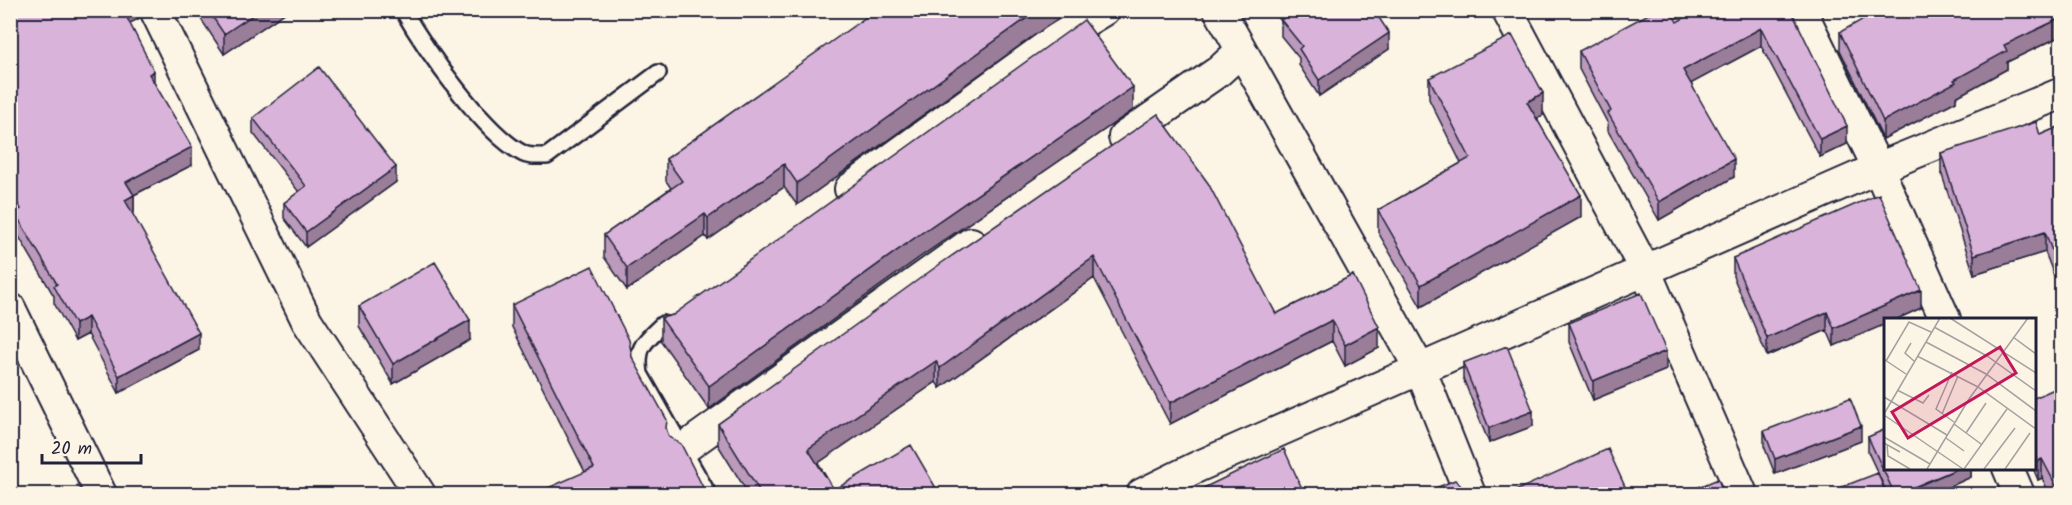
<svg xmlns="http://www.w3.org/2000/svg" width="2072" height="505" viewBox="0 0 2072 505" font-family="Kalam,sans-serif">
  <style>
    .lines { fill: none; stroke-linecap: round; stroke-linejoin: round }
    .service-casing { stroke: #22223b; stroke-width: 20 }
    .minor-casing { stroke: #22223b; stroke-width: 34 }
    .service { stroke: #fcf5e5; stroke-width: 15 }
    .minor { stroke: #fcf5e5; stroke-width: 30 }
    .wall { fill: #bb9abc; stroke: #22223b; stroke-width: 1.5 }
    .shaded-wall { fill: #997d99; stroke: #22223b; stroke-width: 1.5 }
    .building { fill: #dab3db; stroke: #22223b; stroke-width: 1.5 }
    .inset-road { fill: none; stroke: #a5a1a1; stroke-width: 1.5 }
    .view { fill: #c2185b; fill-opacity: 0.15; stroke: #c2185b; stroke-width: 3 }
    .inset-edge { fill: none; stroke: #22223b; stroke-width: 3 }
  </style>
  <rect width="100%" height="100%" fill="#fcf5e5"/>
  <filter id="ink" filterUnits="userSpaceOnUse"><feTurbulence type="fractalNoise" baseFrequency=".0167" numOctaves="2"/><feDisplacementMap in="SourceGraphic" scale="12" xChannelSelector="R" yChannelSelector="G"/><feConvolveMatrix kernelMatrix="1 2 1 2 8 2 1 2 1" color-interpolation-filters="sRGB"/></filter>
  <g filter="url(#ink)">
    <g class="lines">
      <defs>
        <path id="service" d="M 403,10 C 425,49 485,135 524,154 C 530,157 539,156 547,156 L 658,73
          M 663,324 C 644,342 636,347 640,374 L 708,494"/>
        <path id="minor" d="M 155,10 L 307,321 L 420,494
          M 1219,10 L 1421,371 L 1470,494
          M 1507,10 L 1646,272 L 1742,494
          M 1801,10 L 1878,168 L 1945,319
          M 1124,137 L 1219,71 L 1241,51
          M 850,189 L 1055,40 L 1104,10
          M 10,308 L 101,494
          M 683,449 L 971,243
          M 2008,468 L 2019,494
          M 1142,494 L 1197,467 L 1878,168 L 2062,93"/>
      </defs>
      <use href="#service" class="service-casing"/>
      <use href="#minor" class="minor-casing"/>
      <use href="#service" class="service"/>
      <use href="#minor" class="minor"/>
    </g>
    <path class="wall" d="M 10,10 L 138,10 L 138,19 L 129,23 L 154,82 L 192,165 L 134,195 L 134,212 L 132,213 L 199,350 L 119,393 L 88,334 L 75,341 L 54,303 L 54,296 L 15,230 L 15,216 L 10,208 Z
      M 195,10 L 289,10 L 224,54 Z
      M 865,10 L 1064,10 L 1064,14 L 797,205 L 784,187 L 708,240 L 705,236 L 627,290 L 604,257 L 604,235 L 671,188 L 666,181 L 666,159 L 869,16 Z
      M 1273,10 L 1374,10 L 1389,49 L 1319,96 L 1299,65 L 1299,58 L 1281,36 L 1281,21 Z
      M 1791,10 L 1847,144 L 1820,157 L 1761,46 L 1691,83 L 1734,177 L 1659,220 L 1608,131 L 1608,124 L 1579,69 L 1579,51 L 1677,22 Z
      M 2061,10 L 2061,36 L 2007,62 L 2007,69 L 1956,97 L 1956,101 L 1883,139 L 1840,50 L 1840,32 Z
      M 1429,78 L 1543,115 L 1537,119 L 1581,217 L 1421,307 L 1378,232 L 1378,210 L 1461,163 L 1429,99 Z
      M 1133,110 L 920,257 L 709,409 L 661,341 L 661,318 L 673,315 Z
      M 1158,114 L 1276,314 L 1353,275 L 1379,348 L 1345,366 L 1332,341 L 1170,424 L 1094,278 L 940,388 L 936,382 L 818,463 L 834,490 L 940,495 L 749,495 L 718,445 L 718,424 Z
      M 253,118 L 396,182 L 306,247 L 284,218 L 284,203 L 299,192 L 253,133 Z
      M 2061,126 L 2061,294 L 2045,252 L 1974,274 L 1941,172 L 1941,153 L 2040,135 Z
      M 1733,258 L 1921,308 L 1897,319 L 1886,319 L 1834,346 L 1827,330 L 1767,356 L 1733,276 Z
      M 512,305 L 632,357 L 667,432 L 585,472 L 512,327 Z
      M 359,306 L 470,340 L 393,384 L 359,326 Z
      M 1569,323 L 1666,370 L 1593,400 L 1569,342 Z
      M 1463,363 L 1533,426 L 1489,443 L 1463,378 Z
      M 2034,398 L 2061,495 L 2050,495 L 2042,478 L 2038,480 L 2033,468 L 2034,468 Z
      M 1764,431 L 1861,441 L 1775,474 L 1764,446 Z
      M 1868,437 L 1971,468 L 1971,477 L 1931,495 L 1888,495 L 1868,452 Z"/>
    <path class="shaded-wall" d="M 122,10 L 138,10 L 138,19 L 122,27 Z
      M 260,10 L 289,10 L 224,54 L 224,34 Z
      M 1038,10 L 1064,10 L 1064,14 L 797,205 L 797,183 Z
      M 2061,18 L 2061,36 L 2007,62 L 2007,69 L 1956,97 L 1956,101 L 1883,139 L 1883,121 L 1954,80 L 2004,45 Z
      M 1761,28 L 1761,46 L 1683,88 L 1683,70 Z
      M 1389,33 L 1389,49 L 1319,96 L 1319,80 Z
      M 154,71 L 154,89 L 149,74 Z
      M 1133,87 L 1133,110 L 920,257 L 709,409 L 709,386 L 920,234 Z
      M 1543,93 L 1543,115 L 1527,124 L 1527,102 Z
      M 1847,126 L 1847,144 L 1820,157 L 1820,139 Z
      M 192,147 L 192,165 L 126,199 L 126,182 Z
      M 1734,159 L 1734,177 L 1659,220 L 1659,202 Z
      M 784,164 L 784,187 L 708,240 L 708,218 Z
      M 396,167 L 396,182 L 306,247 L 306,232 Z
      M 134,195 L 134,212 L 125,218 L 125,200 Z
      M 1581,195 L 1581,217 L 1421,307 L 1421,285 Z
      M 705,214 L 705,236 L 627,290 L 627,268 Z
      M 2045,232 L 2045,252 L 1974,274 L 1974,255 Z
      M 1094,257 L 1094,278 L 940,388 L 940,368 Z
      M 1921,290 L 1921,308 L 1897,319 L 1886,319 L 1886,324 L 1834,346 L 1834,328 Z
      M 1827,312 L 1827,330 L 1767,356 L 1767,338 Z
      M 88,317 L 88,334 L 75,341 L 75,324 Z
      M 470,320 L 470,340 L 393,384 L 393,364 Z
      M 1332,320 L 1332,341 L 1170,424 L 1170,403 Z
      M 1379,327 L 1379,348 L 1345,366 L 1345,345 Z
      M 199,333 L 199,350 L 119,393 L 119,376 Z
      M 1666,351 L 1666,370 L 1593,400 L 1593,381 Z
      M 936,361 L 936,382 L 808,470 L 808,449 Z
      M 1533,411 L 1533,426 L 1489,443 L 1489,428 Z
      M 1861,426 L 1861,441 L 1775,474 L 1775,459 Z
      M 2042,459 L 2042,478 L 2038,480 L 2038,461 Z
      M 1959,468 L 1971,468 L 1971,477 L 1931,495 L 1897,495 Z
      M 1626,489 L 1626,495 L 1613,495 Z"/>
    <path class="building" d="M 10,10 L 123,10 L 154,71 L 149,74 L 192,147 L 126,182 L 134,195 L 125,200 L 199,333 L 119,376 L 88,317 L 75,324 L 54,286 L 57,284 L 15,213 L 21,209 L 10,191 Z
      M 208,10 L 260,10 L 224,34 Z
      M 876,10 L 1038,10 L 797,183 L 784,164 L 708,218 L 705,214 L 627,268 L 604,235 L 682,181 L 666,159 Z
      M 1286,10 L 1374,10 L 1389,33 L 1319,80 L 1299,49 L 1302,46 L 1281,20 L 1289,14 Z
      M 1656,10 L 1671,10 L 1677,22 L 1698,10 L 1791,10 L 1847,126 L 1820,139 L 1761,28 L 1683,70 L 1734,159 L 1659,202 L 1608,113 L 1611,111 L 1579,51 Z
      M 1880,10 L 2061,10 L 2061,18 L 2004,45 L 2007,51 L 1954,80 L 1956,82 L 1883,121 L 1840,32 Z
      M 1084,20 L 1133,87 L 920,234 L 709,386 L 661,318 L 673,315 Z
      M 1512,35 L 1543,93 L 1527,102 L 1581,195 L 1421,285 L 1378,210 L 1470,158 L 1429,78 Z
      M 319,67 L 396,167 L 306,232 L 284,203 L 306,186 L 253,118 Z
      M 1158,114 L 1208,183 L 1276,314 L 1353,275 L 1379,327 L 1345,345 L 1332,320 L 1170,403 L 1094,257 L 940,368 L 936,361 L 808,449 L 834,490 L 911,445 L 940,495 L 762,495 L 718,424 L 940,264 Z
      M 2036,122 L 2040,135 L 2061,126 L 2061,275 L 2045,232 L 1974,255 L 1941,153 Z
      M 1879,194 L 1921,290 L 1834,328 L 1827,312 L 1767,338 L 1733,258 Z
      M 435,262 L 470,320 L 393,364 L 359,306 Z
      M 592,266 L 629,340 L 632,357 L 667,420 L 666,428 L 669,437 L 681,444 L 707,495 L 532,495 L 594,468 L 512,305 Z
      M 1641,293 L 1666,351 L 1593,381 L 1569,323 Z
      M 1507,346 L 1533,411 L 1489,428 L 1463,363 Z
      M 2061,386 L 2061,495 L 2042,459 L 2038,461 L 2034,453 L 2034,398 Z
      M 1850,398 L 1861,426 L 1775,459 L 1764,431 Z
      M 1886,429 L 1886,468 L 1959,468 L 1895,495 L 1868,437 Z
      M 1284,449 L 1305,495 L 1189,495 Z
      M 1608,449 L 1626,489 L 1613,495 L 1506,495 Z
      M 1878,473 L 1886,495 L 1821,495 Z
      M 1718,479 L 1724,495 L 1680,495 Z
      M 1455,480 L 1464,489 L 1467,495 L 1419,495 Z"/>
  </g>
  <g transform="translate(1884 318)">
    <rect width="152" height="152" fill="#fcf5e5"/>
    <path class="inset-road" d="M 66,0 L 152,55M 50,9 L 103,38 L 152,73M 129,19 L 152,36M 42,24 L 102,56 L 152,93M 27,25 L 21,35 L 30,43M 33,38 L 94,69 L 152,111M 1,42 L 22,56M 2,43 L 25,4 L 47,14M 68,54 L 52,91 L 70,104M 13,72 L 39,85 L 45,77M 0,79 L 63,117M 0,96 L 56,0M 58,96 L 74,58M 0,97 L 79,151M 70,106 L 97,126M 82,115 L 102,85M 0,119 L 46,146M 62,120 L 80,133M 0,125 L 16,134M 3,126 L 4,138 L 26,151M 43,151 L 85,81 L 144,0M 80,151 L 123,91M 100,151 L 131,110M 121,151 L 146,115"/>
    <path class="view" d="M 116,29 L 132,55 L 24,120 L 8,94 Z"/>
    <rect width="152" height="152" class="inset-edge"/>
  </g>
  <rect width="2072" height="505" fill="none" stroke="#fcf5e5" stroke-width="36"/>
  <rect x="18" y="18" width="2036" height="469" fill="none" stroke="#22223b" stroke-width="2" filter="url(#ink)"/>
  <path d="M42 454v9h99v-9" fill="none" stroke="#22223b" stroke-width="3"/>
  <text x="51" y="454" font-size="18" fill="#22223b" stroke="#fcf5e5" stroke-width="4.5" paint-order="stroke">20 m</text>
</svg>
